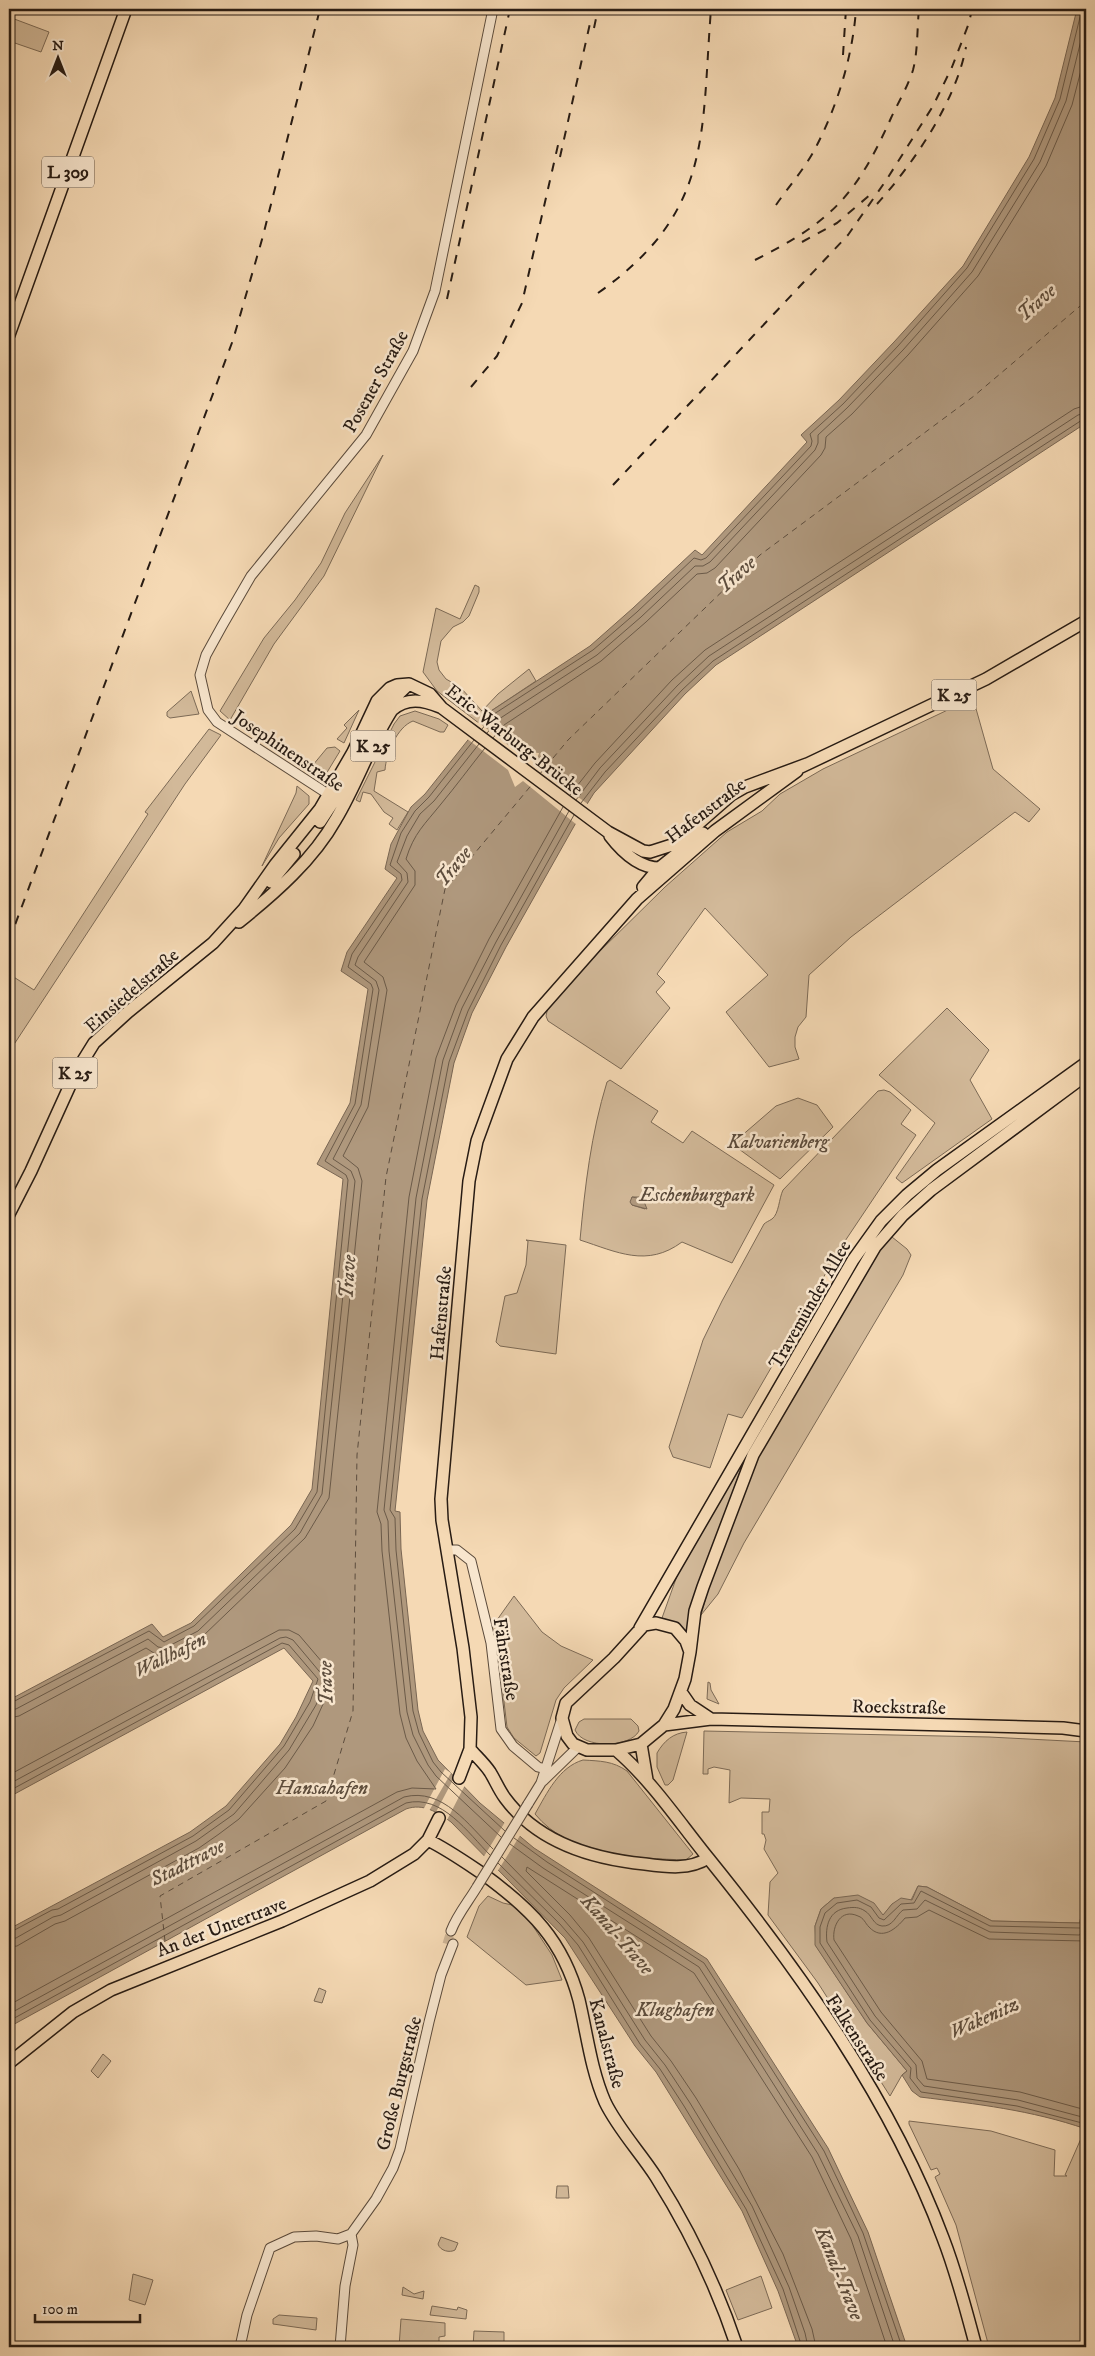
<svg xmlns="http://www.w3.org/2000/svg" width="1095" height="2356" viewBox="0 0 1095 2356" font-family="'IM FELL DW Pica',serif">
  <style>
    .green { fill: #d2b999; stroke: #7c6a56; fill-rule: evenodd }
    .water { fill: #af987d; stroke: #796653 }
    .pier { fill: #f5d9b4 }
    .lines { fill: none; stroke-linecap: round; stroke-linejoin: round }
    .shore { stroke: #6b5a48; stroke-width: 1 }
    .ferry { stroke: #5d4d3d; stroke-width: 1; stroke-dasharray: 6 5; stroke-linecap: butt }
    .minor-tunnel { stroke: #ccb394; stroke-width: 9; stroke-dasharray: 9 4.5; stroke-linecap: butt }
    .minor-casing { stroke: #5a4a3b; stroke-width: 11 }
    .major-casing { stroke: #271b13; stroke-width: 14 }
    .minor { stroke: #f8e6ce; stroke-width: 9 }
    .major { stroke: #f5d9b4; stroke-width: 11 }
    .rail { stroke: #271b13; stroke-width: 2; stroke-dasharray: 9 9; stroke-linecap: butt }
    .minor-bridge-casing { stroke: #5a4a3b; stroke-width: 11; stroke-linecap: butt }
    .minor-bridge { stroke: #f8e6ce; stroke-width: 9 }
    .labels { text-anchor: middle; stroke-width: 5; stroke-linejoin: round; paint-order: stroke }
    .shield { fill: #f8e6ce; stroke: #66584b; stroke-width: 1 }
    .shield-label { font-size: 18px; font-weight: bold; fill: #271b13 }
    .street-label { font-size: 19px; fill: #271b13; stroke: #f8e6ce }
    .park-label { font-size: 19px; font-style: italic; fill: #5a4a3b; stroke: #f8e6ce }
    .water-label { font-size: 20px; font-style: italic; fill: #5d4d3d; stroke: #f8e6ce }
  </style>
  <rect width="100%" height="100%" fill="#f5d9b4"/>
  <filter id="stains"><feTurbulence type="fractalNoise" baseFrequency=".004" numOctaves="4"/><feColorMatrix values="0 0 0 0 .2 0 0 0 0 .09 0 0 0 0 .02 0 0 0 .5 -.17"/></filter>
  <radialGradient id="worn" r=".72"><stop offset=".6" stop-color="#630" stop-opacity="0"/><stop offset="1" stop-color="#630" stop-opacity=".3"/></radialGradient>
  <path class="green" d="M 9,17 L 49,32 L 41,52 L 9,41 Z
    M 383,455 L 324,576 L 274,644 L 230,720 L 220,711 L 264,638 L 295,600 L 321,563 L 345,513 Z
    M 475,585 L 479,587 L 479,592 L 469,616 L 463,622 L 453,627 L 441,641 L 437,662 L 439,670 L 446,679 L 460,687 L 482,711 L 498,694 L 529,669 L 536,681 L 491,711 L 480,724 L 437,691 L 423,672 L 436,608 L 460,619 Z
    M 191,691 L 199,714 L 170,718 L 167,716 L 167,712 Z
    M 973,698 L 993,769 L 1040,809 L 1029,822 L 1015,812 L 851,937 L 809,975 L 806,1017 L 798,1027 L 795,1037 L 795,1047 L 799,1059 L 769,1067 L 726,1012 L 768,975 L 705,908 L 657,974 L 665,982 L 656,992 L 670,1008 L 621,1069 L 548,1021 L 546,1016 L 548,1007 L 597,954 L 665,887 L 727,832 L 762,811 L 780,794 L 823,769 Z
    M 359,710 L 344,743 L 337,739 L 347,728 L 344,725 Z
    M 415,711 L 439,719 L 448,725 L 444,732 L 440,732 L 413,721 C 397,727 386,754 385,770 L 377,772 L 374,791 L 408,812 L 397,830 L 389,824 L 393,818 L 384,812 L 371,794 L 363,792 L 360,802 L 356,800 L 394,724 L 400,716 Z
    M 209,729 L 221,735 L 185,784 L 9,1052 L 9,974 L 34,990 L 148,814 L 145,812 Z
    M 335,747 L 340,751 L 326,774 L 315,776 L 308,771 L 327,748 Z
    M 297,786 L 309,796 L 309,804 L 279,838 L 262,866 L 296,793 Z
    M 947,1008 L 989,1050 L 970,1080 L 992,1119 L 902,1183 L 896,1178 L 935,1123 L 879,1075 Z
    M 610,1080 L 658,1111 L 651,1122 L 683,1143 L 692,1131 L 774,1185 L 732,1263 L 682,1242 C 647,1268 617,1252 580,1240 C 585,1186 591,1134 607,1082 ZM 632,1197 L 639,1197 L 645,1209 L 632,1205 Z
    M 884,1090 L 890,1092 L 911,1110 L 901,1124 L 916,1135 L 841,1247 L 742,1418 L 728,1414 L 710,1468 L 673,1457 L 669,1447 L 703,1340 L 722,1301 L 764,1224 C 766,1222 769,1221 772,1219 C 779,1214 779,1198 783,1190 L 878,1091 Z
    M 798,1098 L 817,1105 L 833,1127 L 780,1179 L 732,1144 L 776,1106 Z
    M 892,1237 L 907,1249 L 911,1255 L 903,1275 L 744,1543 L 718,1594 L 701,1615 L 710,1583 L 750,1466 L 883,1243 Z
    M 526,1240 L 566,1245 L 556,1354 L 500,1346 L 496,1342 L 505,1296 L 517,1293 L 526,1265 L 528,1241 Z
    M 743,1463 L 691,1610 L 688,1635 C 683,1625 672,1621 662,1618 L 682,1562 Z
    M 514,1596 L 542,1632 L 561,1646 L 593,1660 L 564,1688 L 556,1700 L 540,1753 L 536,1756 L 514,1738 L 507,1727 L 498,1651 L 492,1627 Z
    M 708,1682 L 710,1683 L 711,1690 L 719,1704 L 707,1699 Z
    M 584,1719 L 631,1719 L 638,1726 L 639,1731 C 630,1748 583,1749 575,1730 L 579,1722 Z
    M 704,1731 L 989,1737 L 1086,1742 L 1086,1891 L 1083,1896 L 1080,1923 L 992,1921 L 927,1887 L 918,1886 L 911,1900 L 892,1904 L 883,1916 L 834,1898 L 821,1909 L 815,1926 L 816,1946 L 867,2023 L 907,2071 L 902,2075 L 890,2096 L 818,1983 L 768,1915 L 770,1882 L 778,1873 L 764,1849 L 766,1840 L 764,1834 L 762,1834 L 762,1812 L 769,1812 L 770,1799 L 741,1798 L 729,1803 L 730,1770 L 714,1767 L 708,1769 L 708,1774 L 703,1774 Z
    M 687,1732 L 673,1780 L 668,1785 L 665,1785 L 657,1767 L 657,1753 C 664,1741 673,1733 687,1732 Z
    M 583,1760 C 600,1761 613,1761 627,1771 L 693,1854 L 686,1860 C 636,1858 570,1857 535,1814 C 547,1793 559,1767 583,1760 Z
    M 488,1896 L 503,1903 L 512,1905 L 531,1923 L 552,1955 L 562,1980 L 526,1985 L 467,1937 L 479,1906 Z
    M 319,1988 L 326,1991 L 322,2003 L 314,2001 Z
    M 103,2054 L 111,2061 L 98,2078 L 91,2071 Z
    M 909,2121 L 991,2131 L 1055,2150 L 1054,2176 L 1067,2176 L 1065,2175 L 1083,2134 L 1086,2135 L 1086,2347 L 989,2347 L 956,2225 L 935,2177 L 940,2174 L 937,2168 L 931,2170 L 909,2124 Z
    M 557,2186 L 568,2186 L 569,2198 L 556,2198 Z
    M 441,2237 L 458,2243 L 455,2250 C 450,2253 440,2251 438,2244 Z
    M 133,2274 L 153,2280 L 145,2305 L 129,2300 Z
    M 761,2276 L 772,2308 L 738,2320 L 726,2290 Z
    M 403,2287 L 414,2294 L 424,2291 L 423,2299 L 402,2295 Z
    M 432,2306 L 457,2310 L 458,2307 L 467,2310 L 466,2319 L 430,2315 Z
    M 279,2315 L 317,2318 L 316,2330 L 273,2324 L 273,2319 Z
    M 401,2319 L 445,2323 L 445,2336 L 439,2337 L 439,2347 L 399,2347 Z
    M 474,2331 L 504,2332 L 504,2347 L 473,2347 Z"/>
  <path class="water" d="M 1077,9 L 1086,9 L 1086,423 L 716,665 L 685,694 L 594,793 L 582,812 L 506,947 L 472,1013 L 454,1063 L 427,1200 L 395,1511 L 400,1512 L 401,1549 L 418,1710 L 423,1731 L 438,1760 L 480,1803 L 534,1848 L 707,1959 L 828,2148 L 868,2232 L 907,2347 L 798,2347 L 778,2291 L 742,2211 L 656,2072 L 635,2046 L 565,1938 L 451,1822 C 437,1812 423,1803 406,1809 L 9,2027 L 9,1929 L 190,1832 L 226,1806 L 280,1744 L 296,1717 L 313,1681 L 284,1648 L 9,1797 L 9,1700 L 152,1624 L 163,1637 L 191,1623 L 291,1525 L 312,1489 L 343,1179 L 317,1164 L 350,1103 L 368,989 L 341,971 L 347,952 L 397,878 L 385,869 L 391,844 L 411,807 L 425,794 L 491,711 L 590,646 L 633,608 L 695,550 L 702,555 L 807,442 L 801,435 L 839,400 L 894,342 L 963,266 L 1029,157 L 1055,98 Z
    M 632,1197 L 643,1199 L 647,1209 L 632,1205 L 630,1202 Z
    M 918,1886 L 927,1887 L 992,1921 L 1080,1923 L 1083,1896 L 1086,1891 L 1086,2129 C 1031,2110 977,2104 920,2097 L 912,2091 L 902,2075 L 907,2071 L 867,2023 L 815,1945 L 815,1926 L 821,1909 L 834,1898 L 858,1895 L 874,1903 L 883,1915 L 892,1904 L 901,1898 L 912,1900 Z"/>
  <path class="pier" d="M 478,722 L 520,754 L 522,752 L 539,753 L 535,765 L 589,805 L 577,825 L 523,781 L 515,787 L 508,770 L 466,738 Z
    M 445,1769 L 451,1773 L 429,1811 L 423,1810 Z
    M 455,1776 L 465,1785 L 446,1822 L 435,1814 Z
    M 505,1822 L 521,1834 L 497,1872 L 483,1858 Z"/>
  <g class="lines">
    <path class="shore" d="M 482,729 L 494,714 L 593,650 L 637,612 L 694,558 L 701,560 L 706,558 L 811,446 L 812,441 L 810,434 L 843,404 L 898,346 L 967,268 L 1034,159 L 1060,99 L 1082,9
      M 487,733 L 499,719 L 597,655 L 641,617 L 695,566 L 703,566 L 710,562 L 815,450 L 818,443 L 818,435 L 847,408 L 903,350 L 972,272 L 1040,162 L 1066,101 L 1086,20
      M 493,738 L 504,725 L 601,661 L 646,622 L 697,574 L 707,573 L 715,568 L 821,455 L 825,448 L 826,437 L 852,414 L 908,355 L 978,276 L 1046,166 L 1072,105 L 1086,51
      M 570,795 L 595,763 L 672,680 L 705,650 L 1074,409 L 1086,405
      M 576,800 L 600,768 L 677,686 L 709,656 L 1078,415 L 1086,413
      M 581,803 L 605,772 L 682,690 L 713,661 L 1082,420 L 1086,419
      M 9,1704 L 149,1631 L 164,1642 L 194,1626 L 295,1529 L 317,1492 L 348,1180 L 346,1175 L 325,1161 L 355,1104 L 373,989 L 371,984 L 348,967 L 352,954 L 402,880 L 401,874 L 390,865 L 401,833 L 415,811 L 429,797 L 474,740
      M 9,1710 L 16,1709 L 148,1639 L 158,1647 L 165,1648 L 198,1631 L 300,1533 L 322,1494 L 355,1181 L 351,1171 L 333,1159 L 361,1105 L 379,990 L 376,981 L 355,965 L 358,957 L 408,882 L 407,873 L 397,862 L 407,836 L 420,814 L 434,801 L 479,744
      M 9,1718 L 19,1716 L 146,1648 L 157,1655 L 168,1655 L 203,1636 L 305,1538 L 329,1498 L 362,1181 L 358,1168 L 343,1156 L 368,1107 L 387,990 L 383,977 L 364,962 L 415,885 L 415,871 L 406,859 C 414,833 425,824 441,804 C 456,786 470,767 485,748
      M 9,1775 L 279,1630 L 289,1630 L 299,1635 L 328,1669 L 332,1680 L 330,1689 L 313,1726 L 285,1768 L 239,1819 L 219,1834 L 199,1848 L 65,1921 L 55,1924 L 17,1946 L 9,1947
      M 9,1784 L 280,1638 L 286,1637 L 293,1640 L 324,1677 L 324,1685 L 316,1705 L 289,1750 L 234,1814 L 196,1841 L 61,1915 L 53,1917 L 16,1938 L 9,1940
      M 9,1791 L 282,1643 L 289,1645 L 318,1679 L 310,1702 L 284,1746 L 229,1810 L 193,1836 L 58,1909 L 52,1910 L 9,1933
      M 505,1831 L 441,1772 L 433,1762 L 419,1733 L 413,1711 L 396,1550 L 395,1518 L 390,1510 L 422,1199 L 449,1062 L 468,1011 L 501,945 L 574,815
      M 501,1837 L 436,1776 L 428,1765 L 413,1735 L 407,1712 L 389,1551 L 388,1521 L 384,1510 L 416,1198 L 443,1060 L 462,1008 L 496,942 L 569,811
      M 514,1838 L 547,1862 L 704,1963 L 824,2151 L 863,2233 L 902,2347
      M 510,1844 L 543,1868 L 699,1967 L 818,2154 L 858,2236 L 895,2347
      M 502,1857 L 564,1920 L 583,1942 L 645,2040 L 665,2065 L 690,2103 L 752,2206 L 789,2287 L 805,2333 L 808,2347
      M 498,1863 L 560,1924 L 578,1945 L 640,2044 L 660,2069 L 684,2106 L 746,2209 L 783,2289 L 802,2347
      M 1086,1912 L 1085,1924 L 1080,1928 L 990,1926 L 921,1891 L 914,1903 L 901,1904 L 884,1920 L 879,1918 L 871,1907 L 857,1900 L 837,1903 L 825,1913 L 820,1927 L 820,1943 L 870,2020 L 911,2068 L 910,2078 L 921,2092 L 1017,2106 L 1086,2124
      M 1086,1932 L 1079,1935 L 990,1932 L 925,1900 L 917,1909 L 903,1910 C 896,1915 893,1927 882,1926 C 873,1925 872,1915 865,1911 C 859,1907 854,1907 847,1908 C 829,1910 825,1926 827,1942 L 875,2016 L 916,2065 L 917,2078 L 924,2086 L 1018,2100 L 1086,2118
      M 1086,1941 L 989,1939 L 929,1910 L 917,1917 L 905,1918 C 896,1929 882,1941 869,1927 C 865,1923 864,1918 858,1916 C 841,1908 832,1926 834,1940 L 881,2012 L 922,2061 L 927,2079 L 1020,2092 L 1086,2110
      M 9,2005 L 397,1792 L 412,1788 L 436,1789 L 417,1761 L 406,1738 L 400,1714 L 382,1551 L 381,1524 L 377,1512 L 409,1197 L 436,1058 L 456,1005 L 489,939 L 563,807
      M 9,2014 L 404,1797 C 443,1787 469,1826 493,1849
      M 9,2021 L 406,1803 C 442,1794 468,1833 490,1855
      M 816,2347 L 812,2329 L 783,2254 L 739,2169 L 696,2098 L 671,2061 L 651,2036 L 589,1938 L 570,1915 L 526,1871 L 527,1867 L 694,1973 L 812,2157 L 851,2239 L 887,2347"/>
    <path class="ferry" d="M 539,775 L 568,740 L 760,555 L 974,396 L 1086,301
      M 165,1941 L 160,1896 L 326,1801 L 353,1711 L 357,1455 L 386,1177 L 445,889 L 534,782"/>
    <path class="minor-tunnel" d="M 447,1944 L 451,1931"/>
    <defs>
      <path id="minor" d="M 334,798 L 217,722 L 208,710 L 200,675 L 206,655 L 222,626 L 251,576 L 366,435 L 413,351 L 435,291 L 493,9
        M 447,1550 L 457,1550 L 471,1561 L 491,1643 L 501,1729 L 513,1746 L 538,1767 L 546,1769
        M 543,1781 L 578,1747
        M 528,1804 L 541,1783 L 562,1718
        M 451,1931 C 457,1915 468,1902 477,1887
        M 240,2347 L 247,2315 L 270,2248 L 294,2237 L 316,2236 L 338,2239 L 351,2234 L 376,2199 L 393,2168 L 400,2149 L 429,2022 L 441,1975 L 453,1944
        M 340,2347 L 345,2286 L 353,2245 L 351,2234"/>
      <path id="major" d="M 9,335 L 126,9
        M 368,737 L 385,707 L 409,684
        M 801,767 L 986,679 L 1086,621
        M 320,822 L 343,787 L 358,758
        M 610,836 C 623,853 640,869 662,868
        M 271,882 L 294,854
        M 643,887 L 658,869 L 703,833
        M 239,922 C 275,893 313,860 336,819 C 357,784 370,744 392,710 C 407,697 423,700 440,707
        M 9,1214 L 31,1171 L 76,1072 L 94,1043 L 128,1012 L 213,943 L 244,909 L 275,865 L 320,809 L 353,752 L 377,701 L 390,688 L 397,685 L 409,684 L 430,694 L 442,708 L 608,832 L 643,851 L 650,852 L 675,844 L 731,795 L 745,787 L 807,764
        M 640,1628 L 853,1260 L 881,1221 L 907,1195 L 937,1170 L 1086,1063
        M 690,1652 L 686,1641 L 675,1628 L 656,1623 L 644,1625 L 614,1658 L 566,1703 L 562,1718 L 567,1736 L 573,1744 L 587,1750 L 616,1750 L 641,1744 L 664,1725 L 674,1709 L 685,1679 L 690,1652 L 695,1611 L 703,1587 L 753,1455 L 875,1247 L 903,1215 L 931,1190 L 1086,1075
        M 681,1692 L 690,1705 L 711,1719
        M 664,1725 L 711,1719 L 1063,1728 L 1086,1731
        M 641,1744 L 647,1780
        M 470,1749 C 476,1756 484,1763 490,1772 C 495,1780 499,1790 505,1798 C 538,1843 593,1859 645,1864 C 667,1867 690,1870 708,1858
        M 616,1750 C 652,1781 679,1822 709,1859 C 801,1973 892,2101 943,2238 C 957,2274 966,2310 976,2347
        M 459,1778 L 470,1749 L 471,1717 L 463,1648 L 442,1520 L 441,1499 L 469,1181 L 477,1141 L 507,1059 L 533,1017 L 637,899 L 715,831 L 797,771
        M 428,1840 C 448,1850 465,1862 483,1874 C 531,1909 563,1940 579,2000 C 587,2034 591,2070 605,2102 C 618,2129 640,2152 656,2177 C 690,2231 717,2287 737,2347
        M 9,2063 L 73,2012 L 111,1990 L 282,1921 L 370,1881 L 414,1854 L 428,1840 L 439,1818"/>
    </defs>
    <use href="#minor" class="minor-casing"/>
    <use href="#major" class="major-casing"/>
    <use href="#minor" class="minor"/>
    <use href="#major" class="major"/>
    <path class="rail" d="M 594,28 L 598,9
      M 843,55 L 846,9
      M 560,157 L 591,19
      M 877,204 C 914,163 956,101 966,47
      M 776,205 C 789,186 807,166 817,145 C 838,104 853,54 856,9
      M 802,242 L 837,223 L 871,194
      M 755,260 C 831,222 856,196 891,118 C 898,103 908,86 913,70 C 918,51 917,28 919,9
      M 598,293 C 713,212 701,135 711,9
      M 447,299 L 510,9
      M 471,387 L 497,356 L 522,303 L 558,145
      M 613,485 L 848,235 L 887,179 L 933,106 L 952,67 L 969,23 L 972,9
      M 9,941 L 233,340 L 263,236 L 320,9"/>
    <defs>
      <path id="minor-bridge" d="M 477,1887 L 528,1804"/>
    </defs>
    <use href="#minor-bridge" class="minor-bridge-casing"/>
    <use href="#minor-bridge" class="minor-bridge"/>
  </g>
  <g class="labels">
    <g class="shield">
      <rect x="42" y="156.5" width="52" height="31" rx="4"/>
      <rect x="931.5" y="679.5" width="45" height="31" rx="4"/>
      <rect x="350.5" y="730.5" width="45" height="31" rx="4"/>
      <rect x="52.5" y="1057.5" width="45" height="31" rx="4"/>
    </g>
    <g class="shield-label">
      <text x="68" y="178">L 309</text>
      <text x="954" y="701">K 25</text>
      <text x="373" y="752">K 25</text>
      <text x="75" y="1079">K 25</text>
    </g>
    <g class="street-label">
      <text transform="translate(375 381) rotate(-61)" y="7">Posener Straße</text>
      <text transform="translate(515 739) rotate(38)" y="7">Eric-Warburg-Brücke</text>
      <text transform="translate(289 750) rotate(34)" y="7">Josephinenstraße</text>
      <text transform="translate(705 810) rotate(-37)" y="7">Hafenstraße</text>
      <text transform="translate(131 990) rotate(-41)" y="7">Einsiedelstraße</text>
      <text transform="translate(809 1304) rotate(-60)" y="7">Travemünder Allee</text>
      <text transform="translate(440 1313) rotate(-85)" y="7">Hafenstraße</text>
      <text transform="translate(507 1659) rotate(81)" y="7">Fährstraße</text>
      <text transform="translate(899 1706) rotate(1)" y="7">Roeckstraße</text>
      <text transform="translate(221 1926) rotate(-21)" y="7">An der Untertrave</text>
      <text transform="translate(858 2037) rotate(57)" y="7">Falkenstraße</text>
      <text transform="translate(608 2043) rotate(75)" y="7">Kanalstraße</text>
      <text transform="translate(398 2083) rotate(-76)" y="7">Große Burgstraße</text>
    </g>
    <g class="park-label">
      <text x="778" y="1148">Kalvarienberg</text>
      <text x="697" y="1201">Eschenburgpark</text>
    </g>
    <g class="water-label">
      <text transform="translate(1036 302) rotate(-42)" y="7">Trave</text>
      <text transform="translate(736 574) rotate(-42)" y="7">Trave</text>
      <text transform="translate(453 866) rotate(-51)" y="7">Trave</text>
      <text transform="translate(347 1277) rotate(-86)" y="7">Trave</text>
      <text transform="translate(170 1654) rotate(-26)" y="7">Wallhafen</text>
      <text transform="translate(325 1683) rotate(-92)" y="7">Trave</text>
      <text x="322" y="1794">Hansahafen</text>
      <text transform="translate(187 1862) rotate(-27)" y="7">Stadttrave</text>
      <text transform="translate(618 1934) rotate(49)" y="7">Kanal-Trave</text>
      <text x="675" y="2016">Klughafen</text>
      <text transform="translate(984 2017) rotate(-24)" y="7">Wakenitz</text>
      <text transform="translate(840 2273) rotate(68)" y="7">Kanal-Trave</text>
    </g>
  </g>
  <rect width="1095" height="2356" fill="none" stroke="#f5d9b4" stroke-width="30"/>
  <rect x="10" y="10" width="1075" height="2336" fill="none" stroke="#271b13" stroke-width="2.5"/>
  <rect x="15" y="15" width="1065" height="2326" fill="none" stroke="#271b13"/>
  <g transform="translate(58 58)" stroke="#f8e6ce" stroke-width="4" paint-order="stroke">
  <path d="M0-4L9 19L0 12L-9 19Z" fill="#271b13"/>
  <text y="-8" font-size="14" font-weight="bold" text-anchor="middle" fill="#271b13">N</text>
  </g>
  <path d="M35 2314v8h105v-8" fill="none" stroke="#271b13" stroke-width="2.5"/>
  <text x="42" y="2314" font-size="15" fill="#271b13" stroke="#f8e6ce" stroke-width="4" paint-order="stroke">100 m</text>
  <rect width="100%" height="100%" filter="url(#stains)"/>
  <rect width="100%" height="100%" fill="url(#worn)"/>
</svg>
